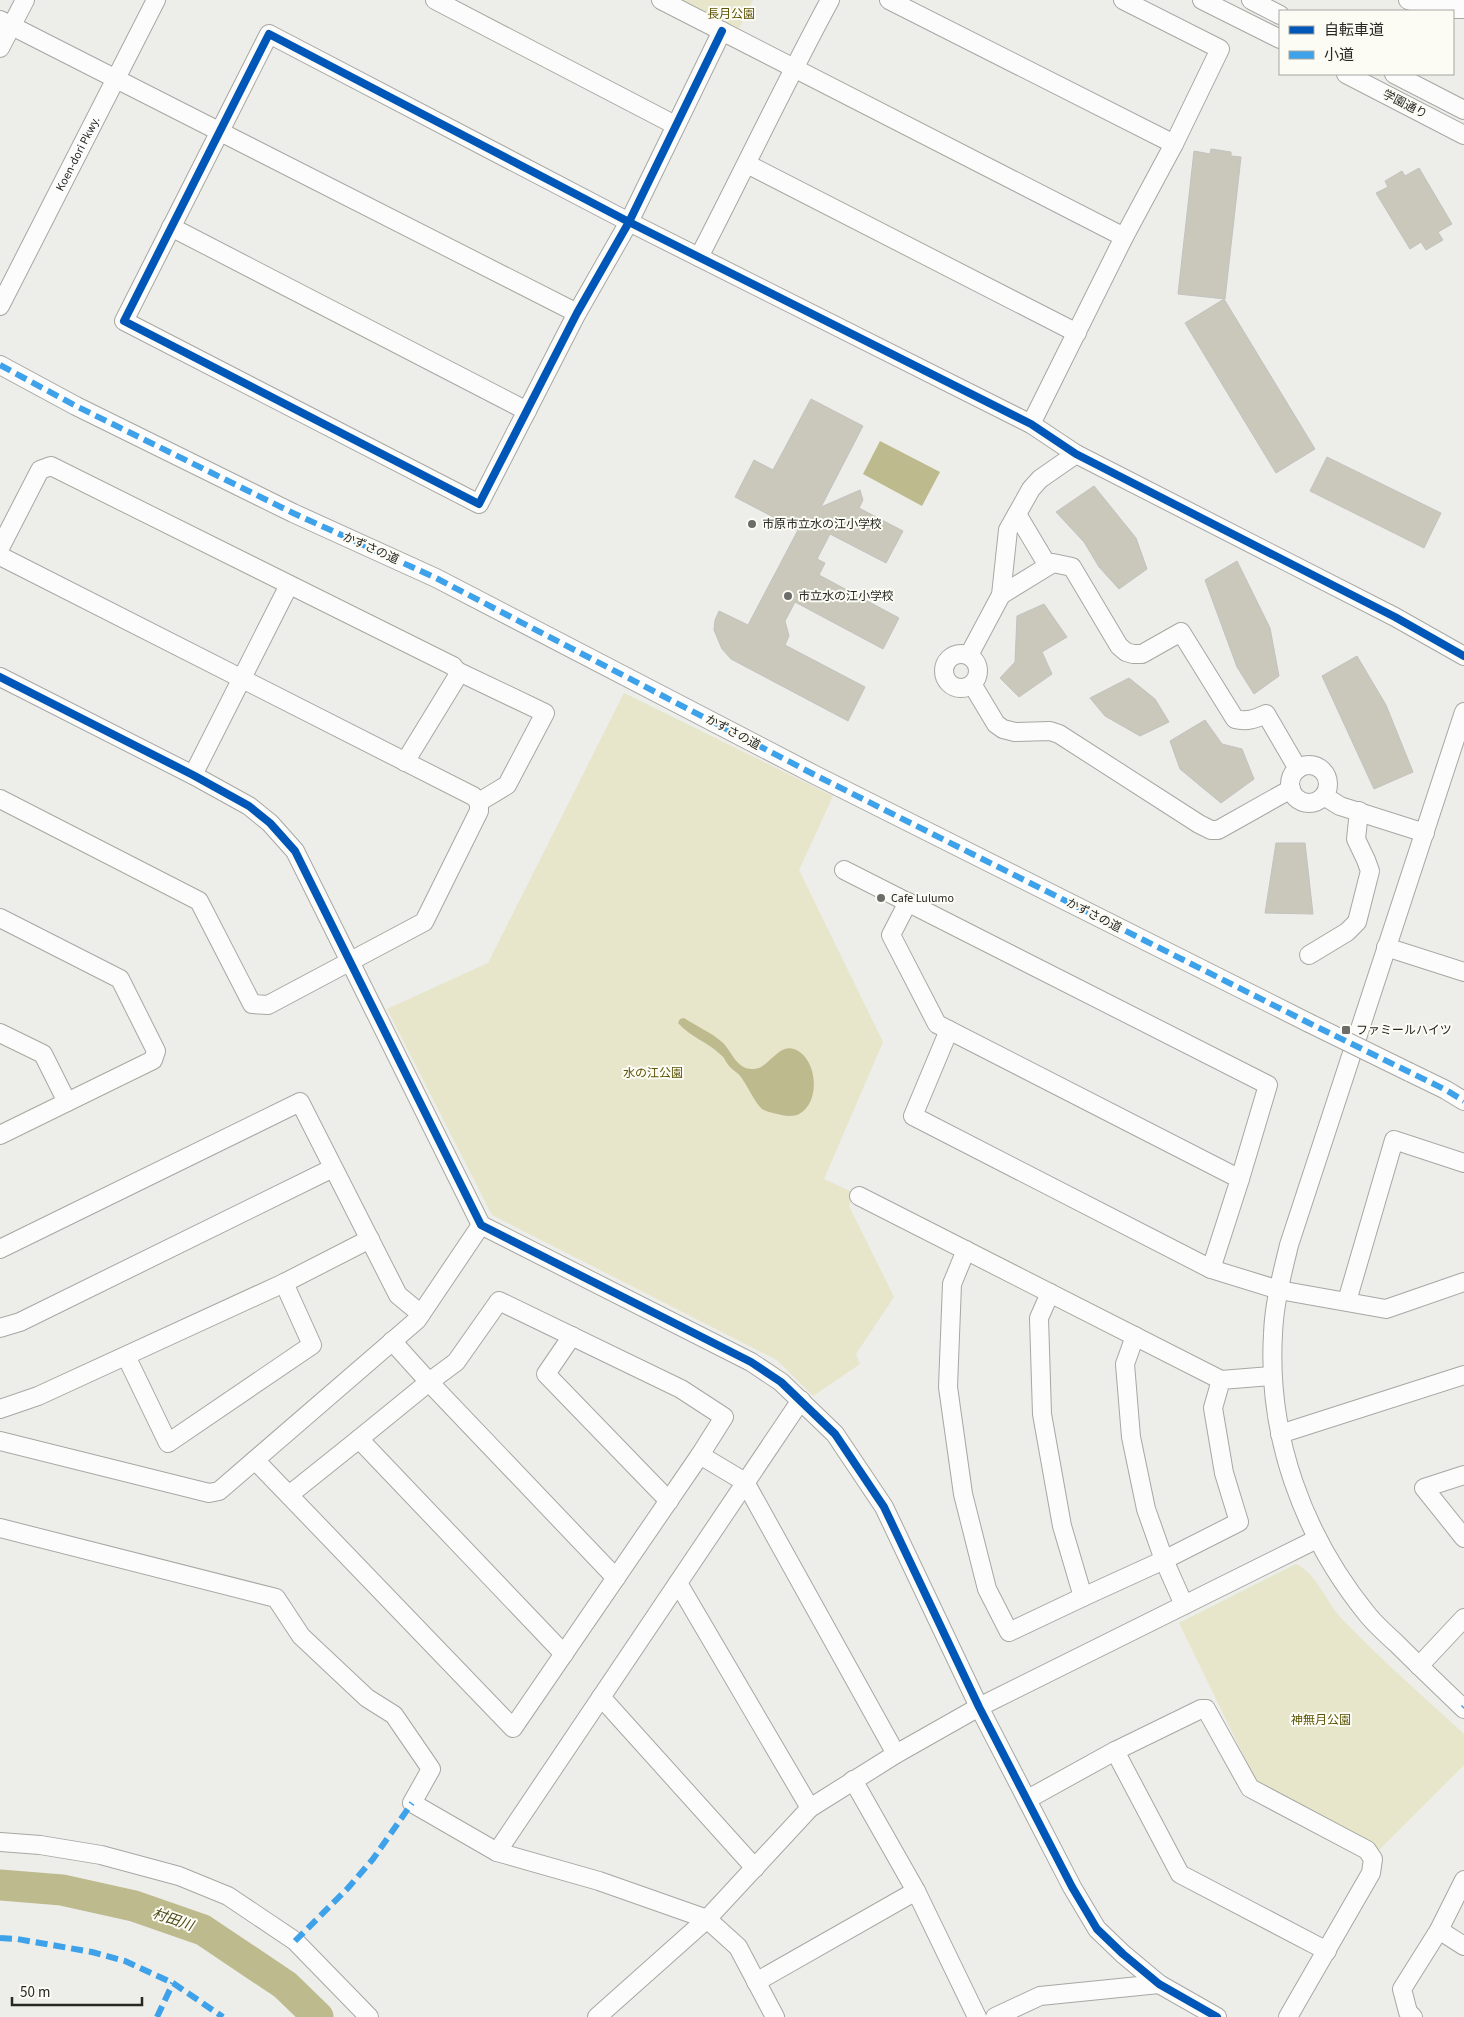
<svg xmlns="http://www.w3.org/2000/svg" width="1464" height="2017" viewBox="0 0 1464 2017" font-family="'Source Sans 3','Noto Sans JP',sans-serif">
  <style>
    .green { fill: #e7e5ca }
    .water { fill: #bdba8d }
    .lines { fill: none; stroke-linecap: round; stroke-linejoin: round }
    .river { stroke: #bdba8d; stroke-width: 31 }
    .building { fill: #c9c8bb; stroke: #c3c2bf }
    .minor-casing { stroke: #a7a7a3; stroke-width: 20 }
    .minor { stroke: #fcfcfc; stroke-width: 18 }
    .minor-bridge-casing { stroke: #a7a7a3; stroke-width: 20; stroke-linecap: butt }
    .minor-bridge { stroke: #fcfcfc; stroke-width: 18 }
    .quiet { stroke: #3ea2ea; stroke-width: 6; stroke-dasharray: 12 6; stroke-linecap: butt }
    .cycleway-casing { stroke: #fcfcf5; stroke-width: 11 }
    .cycleway { stroke: #0057b8; stroke-width: 8 }
    .poi-dot { fill: #6c6c68; stroke: #fcfcf5; stroke-width: 2 }
    .labels { text-anchor: middle; stroke-width: 4; stroke-linejoin: round; paint-order: stroke }
    .park-label { font-size: 12px; fill: #5b5407; stroke: #fcfcf5 }
    .street-label { font-size: 12px; fill: #262623; stroke: #fcfcf5 }
    .poi-label { font-size: 12px; fill: #262623; stroke: #fcfcf5; text-anchor: start }
    .water-label { font-size: 14px; font-style: italic; fill: #4a4515; stroke: #fcfcf5 }
  </style>
  <rect width="100%" height="100%" fill="#edede9"/>
  <path class="green" d="M 674,0 L 753,0 L 737,32 Z
    M 624,693 L 833,796 L 799,870 L 883,1042 L 824,1179 L 854,1193 L 849,1206 L 894,1297 L 856,1354 L 860,1364 L 813,1396 L 777,1360 L 492,1215 L 387,1009 L 488,963 Z
    M 1296,1564 C 1318,1575 1325,1601 1342,1619 C 1380,1659 1423,1696 1464,1734 L 1464,1765 L 1379,1850 L 1256,1781 L 1179,1623 Z"/>
  <path class="water" d="M 880,441 L 940,472 L 922,506 L 863,474 Z
    M 684,1018 C 696,1026 712,1033 722,1042 C 732,1051 736,1069 752,1069 C 771,1070 779,1036 801,1053 C 818,1067 819,1103 799,1114 C 792,1118 781,1115 773,1113 C 770,1112 765,1111 762,1109 C 755,1103 747,1085 741,1077 C 738,1073 734,1071 730,1067 C 726,1063 725,1058 721,1055 C 708,1042 690,1037 678,1023 L 680,1019 Z"/>
  <g class="lines">
    <path class="river" d="M 0,1885 L 62,1890 L 134,1906 L 203,1930 L 285,1985 L 318,2017"/>
  </g>
  <path class="building" d="M 1211,149 L 1231,152 L 1231,156 L 1241,157 L 1225,299 L 1178,294 L 1194,151 L 1210,154 Z
    M 1419,168 L 1452,224 L 1438,232 L 1443,240 L 1426,250 L 1421,242 L 1410,249 L 1376,193 L 1388,187 L 1385,181 L 1402,171 L 1405,176 Z
    M 1224,299 L 1315,449 L 1276,473 L 1185,323 Z
    M 811,399 L 863,426 L 821,507 L 860,490 L 863,500 L 859,508 L 903,531 L 886,563 L 830,534 L 817,559 L 825,563 L 819,575 L 899,618 L 883,649 L 795,602 L 785,621 L 789,636 L 785,645 L 865,687 L 848,721 L 731,659 L 722,649 L 714,630 L 715,620 L 719,611 L 748,625 L 798,530 L 735,497 L 754,460 L 773,470 Z
    M 1327,457 L 1441,513 L 1424,548 L 1310,491 Z
    M 1094,486 L 1136,538 L 1147,569 L 1119,589 L 1099,567 L 1084,542 L 1056,512 Z
    M 1237,561 L 1270,628 L 1279,676 L 1254,694 L 1237,667 L 1205,580 Z
    M 1044,604 L 1067,637 L 1042,652 L 1052,674 L 1019,697 L 1000,678 L 1015,662 L 1017,616 Z
    M 1357,656 L 1386,705 L 1413,772 L 1374,789 L 1322,676 Z
    M 1129,678 L 1155,699 L 1169,722 L 1140,736 L 1105,716 L 1090,698 Z
    M 1205,720 L 1222,744 L 1242,749 L 1254,779 L 1221,803 L 1180,769 L 1170,741 Z
    M 1276,843 L 1305,843 L 1313,914 L 1265,913 Z"/>
  <g class="lines">
    <defs>
      <g id="minor">
        <path d="M 435,0 L 675,125"/>
        <path d="M 661,0 L 1124,237"/>
        <path d="M 889,0 L 1174,144"/>
        <path d="M 1202,0 L 1280,39"/>
        <path d="M 1251,0 L 1280,15"/>
        <path d="M 1408,0 L 1434,9 L 1464,9"/>
        <path d="M 0,20 L 577,313"/>
        <path d="M 722,31 L 629,222 L 577,313 L 479,504 L 124,321 L 269,34 L 629,222 L 1031,424 L 1076,454 L 1395,617 L 1464,656"/>
        <path d="M 0,48 L 25,0"/>
        <path d="M 1346,74 L 1464,135"/>
        <path d="M 1394,74 L 1464,110"/>
        <path d="M 747,164 L 1077,333"/>
        <path d="M 171,227 L 527,411"/>
        <path d="M 699,257 C 743,172 784,85 830,0"/>
        <path id="s1" d="M 0,306 L 156,0"/>
        <path d="M 0,365 L 76,406 L 293,513 L 436,578 L 815,775 L 1309,1023"/>
        <path d="M 1031,424 L 1124,237 L 1174,144 L 1220,49 L 1123,0"/>
        <path d="M 1017,514 L 1048,566"/>
        <path d="M 0,548 L 40,470 L 51,466 L 453,666 L 457,671 L 457,677 L 405,762"/>
        <path d="M 0,556 L 473,796 L 479,802 L 479,811 L 424,922 L 268,1005 L 252,1004 L 199,901 L 0,799"/>
        <path d="M 1001,595 L 1053,563 L 1072,567 L 1119,646 L 1126,652 L 1133,654 L 1142,654 L 1181,632 L 1235,719 C 1247,722 1255,719 1266,714 L 1298,769"/>
        <circle cx="961" cy="671" r="17"/>
        <path d="M 969,655 L 1001,595 L 1008,530 L 1031,489 L 1040,479 L 1076,454"/>
        <path d="M 457,671 L 545,713 L 507,785 L 479,802"/>
        <path d="M 0,677 L 193,775 L 249,806 L 270,823 L 295,851 L 481,1225 L 751,1362 L 781,1382 L 835,1434 L 884,1507 L 979,1707 L 1072,1887 L 1097,1929 L 1123,1954 L 1159,1984 L 1217,2017"/>
        <path d="M 972,684 L 996,724 L 1003,729 L 1015,732 L 1050,731 L 1059,734 L 1199,824 L 1211,830 L 1218,830 L 1291,789"/>
        <path d="M 1464,712 L 1289,1245 C 1282,1274 1274,1304 1273,1334 C 1267,1436 1303,1535 1367,1614 C 1375,1624 1386,1634 1396,1643 C 1418,1665 1441,1687 1464,1709"/>
        <circle cx="1309" cy="784" r="19"/>
        <path d="M 193,775 L 289,585"/>
        <path d="M 1324,796 L 1340,806 L 1425,833"/>
        <path d="M 844,870 L 1268,1085 L 1240,1179"/>
        <path d="M 908,902 L 891,935 L 937,1024 L 1240,1179 L 1211,1269"/>
        <path d="M 0,918 L 120,979 L 156,1051 L 153,1060 L 0,1135"/>
        <path d="M 1386,947 L 1464,972"/>
        <path d="M 1309,955 L 1347,932 L 1357,922 L 1370,871 L 1366,860 L 1356,839 L 1359,811"/>
        <path d="M 949,1030 L 913,1116 L 1211,1269 L 1279,1290 L 1386,1309 L 1464,1282"/>
        <path d="M 0,1033 L 43,1054 L 67,1102"/>
        <path d="M 1409,1072 L 1446,1090 L 1464,1101"/>
        <path d="M 859,1196 L 1221,1380"/>
        <path d="M 0,1249 L 300,1102 L 398,1295 L 421,1314"/>
        <path d="M 966,1250 L 952,1284 L 948,1387 L 963,1494 L 987,1589 L 1009,1632 L 1083,1597 L 1062,1526 L 1042,1414 L 1039,1318 L 1050,1293"/>
        <path d="M 1347,1301 L 1394,1140 L 1464,1163"/>
        <path d="M 0,1328 L 20,1322 L 333,1168"/>
        <path d="M 572,1336 L 546,1374 L 669,1501"/>
        <path d="M 392,1341 L 429,1382 L 456,1362 L 499,1301 L 681,1389 L 724,1417 L 700,1455"/>
        <path d="M 126,1356 L 168,1443 L 312,1345 L 284,1283"/>
        <path d="M 0,1409 L 38,1396 L 284,1283 L 370,1239"/>
        <path d="M 1280,1434 L 1464,1375"/>
        <path d="M 359,1439 L 429,1382 L 616,1578"/>
        <path d="M 0,1441 L 209,1493 L 219,1491 L 417,1320 L 481,1225"/>
        <path d="M 255,1460 L 513,1728 L 700,1455 L 745,1482 L 896,1754"/>
        <path d="M 1464,1475 L 1424,1488 L 1464,1538"/>
        <path d="M 289,1495 L 359,1439 L 564,1654"/>
        <path d="M 0,1528 L 276,1598 L 301,1636 L 367,1698 L 394,1715 L 431,1769 L 412,1803 L 497,1852 L 599,1881 L 707,1919 L 738,1947 L 775,2017"/>
        <path d="M 678,1583 L 810,1808"/>
        <path d="M 1083,1597 L 1164,1560 L 1146,1509 L 1131,1437 L 1125,1364 L 1135,1336"/>
        <path d="M 1184,1605 L 1164,1560 L 1239,1522 L 1224,1473 L 1213,1408 L 1221,1380 L 1271,1376"/>
        <path d="M 1419,1666 L 1464,1618"/>
        <path d="M 601,1697 L 755,1868"/>
        <path d="M 1115,1751 L 1180,1874 L 1327,1951"/>
        <path d="M 853,1780 L 916,1891 L 977,2017"/>
        <path d="M 1028,1799 L 1115,1751 L 1201,1709 L 1206,1709 L 1250,1788 L 1367,1850 L 1373,1859 L 1371,1873 L 1288,2017"/>
        <path d="M 0,1842 L 40,1845 L 101,1855 L 179,1876 L 228,1896 L 295,1941 L 369,2017"/>
        <path d="M 497,1852 L 801,1400"/>
        <path d="M 1439,1930 L 1464,1946"/>
        <path d="M 756,1982 L 916,1891"/>
        <path d="M 597,2017 L 707,1919 L 810,1808 L 896,1754 L 979,1707 L 1317,1539"/>
        <path d="M 995,2017 L 1040,1996 L 1159,1984"/>
        <path d="M 1413,2017 L 1408,2012 L 1402,1989 L 1439,1930 L 1464,1880"/>
      </g>
    </defs>
    <use href="#minor" class="minor-casing"/>
    <use href="#minor" class="minor"/>
    <defs>
      <path id="minor-bridge" d="M 1309,1023 L 1409,1072"/>
    </defs>
    <use href="#minor-bridge" class="minor-bridge-casing"/>
    <use href="#minor-bridge" class="minor-bridge"/>
    <path class="quiet" d="M 0,365 L 76,406 L 293,513 L 436,578 L 815,775 L 1309,1023 L 1446,1090 L 1464,1101
      M 1463,1708 L 1464,1707
      M 0,1938 L 17,1939 L 92,1952 L 125,1961 L 173,1983 L 223,2017
      M 295,1941 L 348,1888 L 373,1859 L 412,1803
      M 157,2017 L 173,1983"/>
    <defs>
      <path id="cycleway" d="M 722,31 L 629,222 L 577,313 L 479,504 L 124,321 L 269,34 L 629,222 L 1031,424 L 1076,454 L 1395,617 L 1464,656
        M 0,677 L 193,775 L 249,806 L 270,823 L 295,851 L 481,1225 L 751,1362 L 781,1382 L 835,1434 L 884,1507 L 979,1707 L 1072,1887 L 1097,1929 L 1123,1954 L 1159,1984 L 1217,2017"/>
    </defs>
    <use href="#cycleway" class="cycleway-casing"/>
    <use href="#cycleway" class="cycleway"/>
  </g>
  <g class="poi-dot">
    <circle cx="752" cy="524" r="5"/>
    <circle cx="788" cy="596" r="5"/>
    <circle cx="881" cy="898" r="5"/>
    <rect x="1341" y="1025" width="10" height="10" rx="2.5"/>
  </g>
  <g class="labels">
    <g class="park-label">
      <text x="731" y="18">長月公園</text>
      <text x="653" y="1077">水の江公園</text>
      <text x="1321" y="1724">神無月公園</text>
    </g>
    <g class="street-label">
      <text transform="translate(1405 104) rotate(27)" y="4">学園通り</text>
      <text dy="4" stroke="none"><textPath href="#s1" startOffset="171">Koen-dori Pkwy.</textPath></text>
      <text transform="translate(371 548) rotate(24)" y="4">かずさの道</text>
      <text transform="translate(733 732) rotate(28)" y="4">かずさの道</text>
      <text transform="translate(1094 915) rotate(27)" y="4">かずさの道</text>
    </g>
    <g class="poi-label">
      <text x="762" y="528">市原市立水の江小学校</text>
      <text x="798" y="600">市立水の江小学校</text>
      <text x="891" y="902">Cafe Lulumo</text>
      <text x="1356" y="1034">ファミールハイツ</text>
    </g>
    <g class="water-label">
      <text transform="translate(173 1919) rotate(19)" y="5">村田川</text>
    </g>
  </g>
  <rect x="1279" y="10" width="175" height="65" fill="#fcfcf5" stroke="#a6a6a1"/>
  <rect x="1289" y="26" width="25" height="8" fill="#0057b8" stroke="#a6a6a1"/>
  <text x="1324" y="35" font-size="15" fill="#262623">自転車道</text>
  <rect x="1289" y="51" width="25" height="8" fill="#3ea2ea" stroke="#a6a6a1"/>
  <text x="1324" y="60" font-size="15" fill="#262623">小道</text>
  <path d="M12 1997v8h130v-8" fill="none" stroke="#262623" stroke-width="2.5"/>
  <text x="20" y="1997" font-size="15" fill="#262623" stroke="#fcfcf5" stroke-width="4" paint-order="stroke">50 m</text>
</svg>
